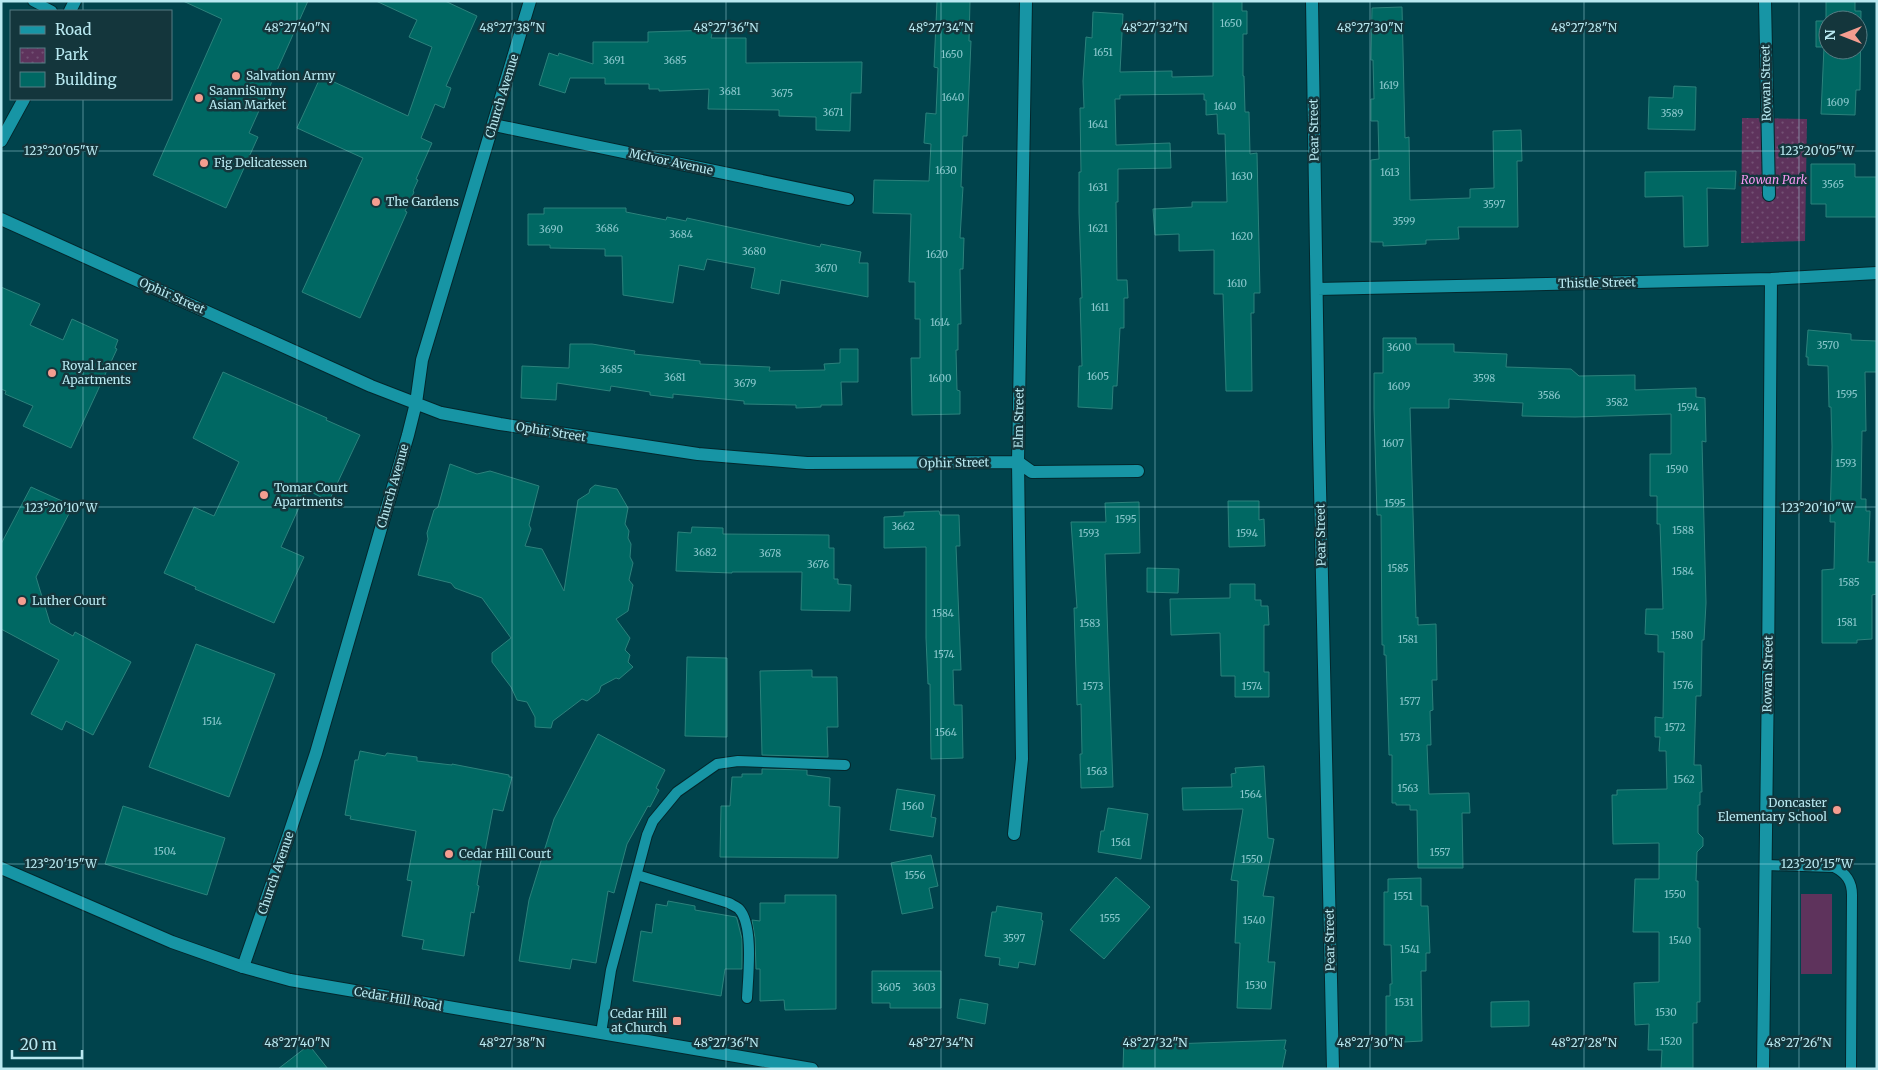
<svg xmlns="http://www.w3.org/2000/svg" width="1878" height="1070" viewBox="0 0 1878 1070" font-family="Merriweather,serif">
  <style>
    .green { fill: #5e335c }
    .park { fill: url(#park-dots) }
    .building { fill: #006863; stroke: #2c827c; fill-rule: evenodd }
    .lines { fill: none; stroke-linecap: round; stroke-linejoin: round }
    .service-casing { stroke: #03272c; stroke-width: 12 }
    .minor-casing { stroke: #03272c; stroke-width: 14 }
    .tertiary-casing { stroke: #03272c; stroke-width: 14 }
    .secondary-casing { stroke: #03272c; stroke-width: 14 }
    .service { stroke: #1795a5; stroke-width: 10 }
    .minor { stroke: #1795a5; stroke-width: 12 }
    .tertiary { stroke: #1795a5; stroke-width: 12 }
    .secondary { stroke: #1795a5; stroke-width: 12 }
    .ticks { fill: none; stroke: #b8e8f0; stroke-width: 1; stroke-opacity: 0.45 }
    .poi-dot { fill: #f59d90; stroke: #14363c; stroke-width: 2 }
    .labels { text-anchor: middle; stroke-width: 5; stroke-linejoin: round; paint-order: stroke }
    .number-label { font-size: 10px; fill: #8ac8cd }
    .poi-label { font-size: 12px; fill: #b8e8f0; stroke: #14363c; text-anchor: start }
    .street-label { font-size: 12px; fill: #b8e8f0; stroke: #14363c }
    .park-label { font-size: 12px; font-style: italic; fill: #f597f0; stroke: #14363c }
    .ticks-label { font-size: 12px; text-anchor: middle; fill: #b8e8f0; stroke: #14363c; stroke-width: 5; stroke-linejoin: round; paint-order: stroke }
  </style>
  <defs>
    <pattern id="park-dots" width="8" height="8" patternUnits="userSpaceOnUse" patternTransform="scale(1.25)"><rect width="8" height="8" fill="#5e335c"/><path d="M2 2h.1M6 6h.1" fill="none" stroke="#735174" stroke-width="1.8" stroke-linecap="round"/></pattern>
  </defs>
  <rect width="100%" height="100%" fill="#00434c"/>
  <path class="green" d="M 1801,894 L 1832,894 L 1832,974 L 1801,974 Z"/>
  <path class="park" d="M 1742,118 L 1807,119 L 1805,241 L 1741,243 Z"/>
  <path class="building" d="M 183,1 L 308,1 L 249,133 L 258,137 L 226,208 L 153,175 L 222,19 Z
    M 376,1 L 445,1 L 477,16 L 446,86 L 451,88 L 444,108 L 435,104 L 421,138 L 432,143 L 416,179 L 418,180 L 413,191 L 414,192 L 405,211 L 407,212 L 360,318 L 302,292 L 363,158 L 297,128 L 321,76 L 408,116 L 432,47 L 409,37 L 417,20 Z
    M 937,1 L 970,1 L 969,41 L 971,41 L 967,136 L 963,136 L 961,187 L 963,187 L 960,238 L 964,238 L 963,269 L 960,269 L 961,324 L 958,324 L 958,350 L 956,350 L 957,390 L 960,391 L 960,414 L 912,415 L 911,358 L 920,358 L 920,319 L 915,319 L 915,282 L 909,282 L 911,214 L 873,213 L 874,180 L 929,181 L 931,144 L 924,143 L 926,113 L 936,114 L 938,68 L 934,67 Z
    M 1213,1 L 1242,1 L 1242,11 L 1247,11 L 1247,34 L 1243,34 L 1243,76 L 1244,76 L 1245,112 L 1249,112 L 1250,154 L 1257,153 L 1260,293 L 1254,293 L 1254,313 L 1251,313 L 1252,391 L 1226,391 L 1223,294 L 1214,294 L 1214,250 L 1179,251 L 1179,234 L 1155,235 L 1153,209 L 1192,207 L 1192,202 L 1227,202 L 1225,134 L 1218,134 L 1217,114 L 1206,115 L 1206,100 L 1204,100 L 1204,94 L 1120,95 L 1120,99 L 1115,99 L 1116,145 L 1170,143 L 1171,168 L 1118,169 L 1118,202 L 1116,202 L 1117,280 L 1127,280 L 1128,298 L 1124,298 L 1124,328 L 1120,328 L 1117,386 L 1113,386 L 1112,409 L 1078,407 L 1079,366 L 1082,366 L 1080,298 L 1082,298 L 1079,213 L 1079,172 L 1081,172 L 1080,108 L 1084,108 L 1083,81 L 1086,37 L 1092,38 L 1093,12 L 1123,14 L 1120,72 L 1172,71 L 1172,77 L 1213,76 Z
    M 1826,1 L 1855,1 L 1855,11 L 1861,11 L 1860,90 L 1856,90 L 1855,115 L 1821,114 L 1824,47 L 1816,47 L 1816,21 L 1826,21 ZM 1828,20 L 1858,20 L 1858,50 L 1828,50 Z
    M 1402,7 L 1405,138 L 1409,137 L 1410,200 L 1470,198 L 1470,189 L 1494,188 L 1493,131 L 1521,130 L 1522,161 L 1517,161 L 1518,227 L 1458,227 L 1459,239 L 1426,240 L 1426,244 L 1383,246 L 1383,242 L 1371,242 L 1371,160 L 1379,159 L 1378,121 L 1371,121 L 1371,99 L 1374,99 L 1373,60 L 1371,60 L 1372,8 Z
    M 713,30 L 711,38 L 746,38 L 746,63 L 862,62 L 861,93 L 851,93 L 850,131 L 816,130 L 816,117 L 779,116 L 779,110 L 708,109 L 709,89 L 659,91 L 659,89 L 649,89 L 649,84 L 605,84 L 605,78 L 570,78 L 565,93 L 539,85 L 549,53 L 558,56 L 559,53 L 593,64 L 593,42 L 648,42 L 648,32 Z
    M 1674,86 L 1696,87 L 1695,130 L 1648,129 L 1649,97 L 1673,98 Z
    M 1811,164 L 1855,164 L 1855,177 L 1877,177 L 1877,217 L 1826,217 L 1826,204 L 1811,204 Z
    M 1736,171 L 1735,189 L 1707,188 L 1708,246 L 1684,247 L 1683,196 L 1645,197 L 1645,172 Z
    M 544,208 L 626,208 L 626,212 L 666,220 L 667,217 L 686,221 L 687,218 L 820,247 L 821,244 L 861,252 L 859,263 L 868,263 L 868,297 L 781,280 L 779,294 L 751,288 L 755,268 L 707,259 L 704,270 L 679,265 L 673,303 L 623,295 L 622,256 L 605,256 L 605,249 L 550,248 L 550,245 L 528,245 L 528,214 L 544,214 Z
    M 1,287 L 40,304 L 30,325 L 63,340 L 72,319 L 118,340 L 115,348 L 117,349 L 71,448 L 23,426 L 33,406 L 5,394 L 6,391 L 1,389 Z
    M 1808,330 L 1851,334 L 1851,340 L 1877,341 L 1877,372 L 1865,372 L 1866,431 L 1862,431 L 1861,499 L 1866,499 L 1866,511 L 1870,511 L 1868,562 L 1877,562 L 1877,594 L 1872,595 L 1872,639 L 1857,640 L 1857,643 L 1822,643 L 1822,570 L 1834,569 L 1835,522 L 1830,522 L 1832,447 L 1831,407 L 1829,407 L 1828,366 L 1808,365 L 1808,357 L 1806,357 Z
    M 1383,338 L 1416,338 L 1416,344 L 1454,344 L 1454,352 L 1507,354 L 1506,367 L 1571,369 L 1579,376 L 1635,375 L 1635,390 L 1696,388 L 1696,397 L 1705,398 L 1706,442 L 1702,441 L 1706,603 L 1704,640 L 1702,640 L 1701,696 L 1696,696 L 1694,765 L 1701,765 L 1702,792 L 1700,792 L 1700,805 L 1698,805 L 1698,833 L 1703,838 L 1703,846 L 1697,852 L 1696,881 L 1698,881 L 1698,928 L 1700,928 L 1700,1002 L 1697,1002 L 1697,1023 L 1693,1023 L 1693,1068 L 1661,1068 L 1662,1050 L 1648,1050 L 1649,1024 L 1635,1025 L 1634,983 L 1659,982 L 1659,932 L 1633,932 L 1635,879 L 1659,879 L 1659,843 L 1613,844 L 1612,795 L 1617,795 L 1617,790 L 1667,789 L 1666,751 L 1659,751 L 1660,737 L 1655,737 L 1655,717 L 1663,718 L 1664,652 L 1658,652 L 1658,635 L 1645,634 L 1646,609 L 1663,609 L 1660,524 L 1657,524 L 1657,496 L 1650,496 L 1650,454 L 1671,454 L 1671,414 L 1575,417 L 1522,416 L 1523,403 L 1449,399 L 1449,408 L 1410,408 L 1416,618 L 1418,617 L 1418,625 L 1436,624 L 1437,680 L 1432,680 L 1433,710 L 1430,711 L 1431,745 L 1427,745 L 1429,794 L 1469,793 L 1470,813 L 1462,813 L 1463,868 L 1418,868 L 1417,810 L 1410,810 L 1410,805 L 1396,805 L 1396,803 L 1392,803 L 1392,755 L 1389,755 L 1386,655 L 1384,655 L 1384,645 L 1382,645 L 1381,515 L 1377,515 L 1374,409 L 1374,373 L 1383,373 Z
    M 570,344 L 592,344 L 635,351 L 634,354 L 700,361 L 700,364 L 770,367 L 769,371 L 825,370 L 824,364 L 840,363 L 840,349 L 858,349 L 858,382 L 841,382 L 842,405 L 821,405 L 821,407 L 796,408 L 796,405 L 744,404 L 744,401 L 673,394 L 673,398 L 650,395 L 650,392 L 611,386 L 610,391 L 557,383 L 556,400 L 521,398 L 522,366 L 569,368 Z
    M 223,372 L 327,418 L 326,420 L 360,435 L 329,501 L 307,490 L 281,547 L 304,557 L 274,623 L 195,589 L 196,587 L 164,573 L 194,507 L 214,516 L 239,462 L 193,438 Z
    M 450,464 L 477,474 L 490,471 L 539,486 L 529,525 L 531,529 L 525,546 L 542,549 L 564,591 L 578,500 L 589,493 L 590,489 L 595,485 L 617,489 L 628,508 L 625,524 L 629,531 L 628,538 L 631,544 L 630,557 L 633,563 L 629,580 L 633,585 L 628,611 L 616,619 L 630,638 L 625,650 L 630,655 L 628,662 L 633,667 L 619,679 L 616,678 L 601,686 L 599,692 L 587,701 L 582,699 L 553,721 L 551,728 L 535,727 L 535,717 L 527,702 L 517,700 L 511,687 L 492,662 L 492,653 L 511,638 L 482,598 L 455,588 L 451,583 L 418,575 L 428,539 L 427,533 L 434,510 L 438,507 Z
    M 31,487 L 73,506 L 36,577 L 50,623 L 73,636 L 75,632 L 131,662 L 93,735 L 66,721 L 62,730 L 31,714 L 59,660 L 1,629 L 1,544 Z
    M 1228,501 L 1259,501 L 1259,520 L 1264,519 L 1265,546 L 1229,547 Z
    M 1139,502 L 1140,553 L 1105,554 L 1113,787 L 1081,788 L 1080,754 L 1082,754 L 1081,704 L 1077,705 L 1074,608 L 1077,608 L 1071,522 L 1106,522 L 1105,503 Z
    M 939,511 L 940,515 L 959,515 L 960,546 L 956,546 L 961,670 L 953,670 L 954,705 L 962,705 L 963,758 L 931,759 L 930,684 L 928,684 L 926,638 L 926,547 L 884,548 L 884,517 L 904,516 L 904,512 Z
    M 692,527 L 723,528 L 723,534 L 829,535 L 829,548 L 834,548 L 834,579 L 838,579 L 838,584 L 851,585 L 850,611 L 801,610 L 802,572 L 732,572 L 732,573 L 676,571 L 678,532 L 691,533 Z
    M 1147,568 L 1179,569 L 1178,593 L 1147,592 Z
    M 1230,584 L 1255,584 L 1255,600 L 1261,600 L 1261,606 L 1268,606 L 1269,625 L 1264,625 L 1264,672 L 1269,672 L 1269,697 L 1235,697 L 1235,676 L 1221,676 L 1220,633 L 1171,635 L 1170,599 L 1230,598 Z
    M 196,644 L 275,674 L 229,797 L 149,767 Z
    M 687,657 L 727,658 L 727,737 L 685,736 Z
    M 812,670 L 812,677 L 837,677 L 838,727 L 827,727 L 828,757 L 762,755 L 760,671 Z
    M 598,734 L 665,770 L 656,788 L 659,790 L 650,807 L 648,806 L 627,844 L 614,893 L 608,891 L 596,963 L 572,959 L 570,969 L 519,961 L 529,900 L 554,819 Z
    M 360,751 L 385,756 L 387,753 L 417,757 L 417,761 L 452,765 L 452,764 L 509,775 L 509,777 L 512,777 L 503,811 L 493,809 L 485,851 L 483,850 L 477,885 L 479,886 L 474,913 L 471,912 L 464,956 L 422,949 L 424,940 L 402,936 L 412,881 L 407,880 L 416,831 L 350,819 L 351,816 L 345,815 L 355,760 L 358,760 Z
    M 1264,766 L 1268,838 L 1274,839 L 1263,896 L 1274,897 L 1268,962 L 1275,962 L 1271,1009 L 1237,1008 L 1240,943 L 1235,943 L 1238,881 L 1231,880 L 1243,809 L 1183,810 L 1182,788 L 1232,787 L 1231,774 L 1236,773 L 1235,768 Z
    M 762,769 L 807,770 L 807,775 L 830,778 L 829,806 L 840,807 L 838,858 L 720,857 L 721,806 L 730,806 L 732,777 L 742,777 L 742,774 L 762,774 Z
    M 897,789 L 935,795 L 931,817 L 936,818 L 933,837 L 890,830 Z
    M 123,806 L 225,838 L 207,895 L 105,864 Z
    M 1108,808 L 1148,814 L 1141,859 L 1098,852 L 1101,831 L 1104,831 Z
    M 931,855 L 938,886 L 929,888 L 933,908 L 902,914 L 891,863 Z
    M 1116,877 L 1150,907 L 1104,959 L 1070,930 Z
    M 1421,878 L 1421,906 L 1428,906 L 1430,953 L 1426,953 L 1426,971 L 1421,971 L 1422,1041 L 1386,1043 L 1386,996 L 1390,996 L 1390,984 L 1392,984 L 1391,945 L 1384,945 L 1384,892 L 1388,892 L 1388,879 Z
    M 785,895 L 836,895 L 836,1009 L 785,1010 L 784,1000 L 760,1001 L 760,969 L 756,969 L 755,938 L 752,920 L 760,921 L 760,903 L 785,903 Z
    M 668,901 L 695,906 L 695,910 L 736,917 L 737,919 L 742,939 L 742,969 L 725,969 L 721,996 L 633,981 L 641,931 L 652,933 L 656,904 L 667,906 Z
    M 997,906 L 1042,913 L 1041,920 L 1043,921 L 1035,965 L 1019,962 L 1018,968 L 999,965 L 1000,958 L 985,956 L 992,912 L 996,912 Z
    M 872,971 L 941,971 L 941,1008 L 890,1008 L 890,1003 L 872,1003 Z
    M 960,999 L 988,1004 L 985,1024 L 957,1018 Z
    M 1529,1001 L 1529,1026 L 1491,1027 L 1491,1002 Z
    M 1124,1037 L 1171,1037 L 1171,1044 L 1286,1040 L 1284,1049 L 1286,1050 L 1282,1069 L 1123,1069 Z
    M 309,1045 L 328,1069 L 278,1069 Z"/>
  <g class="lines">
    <defs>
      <path id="service" d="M 33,1 L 52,11
        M 1766,865 L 1834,867 C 1846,873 1852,881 1852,895 L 1851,1069
        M 637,875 L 729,903 C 732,905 737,907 739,909 C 754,925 748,977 747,998
        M 601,1033 L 611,970 L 647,835 L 653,821 L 677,792 L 717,764 L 738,761 L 845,765"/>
      <path id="minor" d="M 1312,1 L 1319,443 L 1333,1069
        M 1765,1 L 1769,195
        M 494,125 L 848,199
        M 1,219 L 371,386 L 441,413 L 500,424 L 698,454 L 807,463 L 1018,462 L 1032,472 L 1138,471
        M 1317,289 L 1771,279 L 1877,273
        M 1014,834 L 1022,759 L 1018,462 L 1026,1
        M 243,967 L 287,840 L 316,753 L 408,435 L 416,403 L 422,360 L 530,1
        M 1763,1069 L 1768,674 L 1771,279"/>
      <path id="tertiary" d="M 1,868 L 172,942 L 243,967 L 290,980 L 812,1069"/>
      <path id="secondary" d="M 70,11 L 75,1
        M 1,141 L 24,99"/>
    </defs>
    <use href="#service" class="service-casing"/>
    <use href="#minor" class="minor-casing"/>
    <use href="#tertiary" class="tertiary-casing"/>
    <use href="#secondary" class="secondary-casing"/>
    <use href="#service" class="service"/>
    <use href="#minor" class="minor"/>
    <use href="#tertiary" class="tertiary"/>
    <use href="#secondary" class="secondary"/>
  </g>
  <path class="ticks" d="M 83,1 L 83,11M 297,1 L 297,1069M 512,1 L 512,1069M 726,1 L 726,1069M 941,1 L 941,1069M 1155,1 L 1155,1069M 1370,1 L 1370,1069M 1584,1 L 1584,1069M 1799,1 L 1799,1069M 83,99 L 83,1069M 1,151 L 1877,151M 1,507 L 1877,507M 1,864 L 1877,864"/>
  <g class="poi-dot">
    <circle cx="236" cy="76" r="5"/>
    <circle cx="199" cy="98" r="5"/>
    <circle cx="204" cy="163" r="5"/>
    <circle cx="376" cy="202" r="5"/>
    <circle cx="52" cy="373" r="5"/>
    <circle cx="264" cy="495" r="5"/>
    <circle cx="22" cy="601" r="5"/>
    <circle cx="1837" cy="810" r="5"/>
    <circle cx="449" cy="854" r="5"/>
    <rect x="672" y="1016" width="10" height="10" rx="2.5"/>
  </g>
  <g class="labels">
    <g class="number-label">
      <text x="1231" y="27">1650</text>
      <text x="1103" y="56">1651</text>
      <text x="952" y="58">1650</text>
      <text x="614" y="64">3691</text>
      <text x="675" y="64">3685</text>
      <text x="1389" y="89">1619</text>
      <text x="730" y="95">3681</text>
      <text x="782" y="97">3675</text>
      <text x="953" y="101">1640</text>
      <text x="1838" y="106">1609</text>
      <text x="1225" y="110">1640</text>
      <text x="833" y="116">3671</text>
      <text x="1672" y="117">3589</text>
      <text x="1098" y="128">1641</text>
      <text x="946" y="174">1630</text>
      <text x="1390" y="176">1613</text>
      <text x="1242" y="180">1630</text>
      <text x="1833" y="188">3565</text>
      <text x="1098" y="191">1631</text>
      <text x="1494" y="208">3597</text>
      <text x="1404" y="225">3599</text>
      <text x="607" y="232">3686</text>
      <text x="1098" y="232">1621</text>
      <text x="551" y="233">3690</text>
      <text x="681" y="238">3684</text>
      <text x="1242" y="240">1620</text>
      <text x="754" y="255">3680</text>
      <text x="937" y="258">1620</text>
      <text x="826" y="272">3670</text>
      <text x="1237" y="287">1610</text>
      <text x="1100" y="311">1611</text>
      <text x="940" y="326">1614</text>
      <text x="1828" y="349">3570</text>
      <text x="1399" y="351">3600</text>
      <text x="611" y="373">3685</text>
      <text x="1098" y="380">1605</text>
      <text x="675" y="381">3681</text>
      <text x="940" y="382">1600</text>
      <text x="1484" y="382">3598</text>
      <text x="745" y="387">3679</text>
      <text x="1399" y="390">1609</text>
      <text x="1847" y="398">1595</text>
      <text x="1549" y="399">3586</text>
      <text x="1617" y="406">3582</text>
      <text x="1688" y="411">1594</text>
      <text x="1393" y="447">1607</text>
      <text x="1846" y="467">1593</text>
      <text x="1677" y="473">1590</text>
      <text x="1395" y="507">1595</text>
      <text x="1126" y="523">1595</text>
      <text x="903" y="530">3662</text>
      <text x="1683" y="534">1588</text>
      <text x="1089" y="537">1593</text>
      <text x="1247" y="537">1594</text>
      <text x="705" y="556">3682</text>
      <text x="770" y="557">3678</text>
      <text x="818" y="568">3676</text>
      <text x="1398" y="572">1585</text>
      <text x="1683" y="575">1584</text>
      <text x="1849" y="586">1585</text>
      <text x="943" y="617">1584</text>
      <text x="1847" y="626">1581</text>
      <text x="1090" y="627">1583</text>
      <text x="1682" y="639">1580</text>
      <text x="1408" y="643">1581</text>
      <text x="944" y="658">1574</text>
      <text x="1683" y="689">1576</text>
      <text x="1093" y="690">1573</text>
      <text x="1252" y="690">1574</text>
      <text x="1410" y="705">1577</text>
      <text x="212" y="725">1514</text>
      <text x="1675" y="731">1572</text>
      <text x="946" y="736">1564</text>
      <text x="1410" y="741">1573</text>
      <text x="1097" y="775">1563</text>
      <text x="1684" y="783">1562</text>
      <text x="1408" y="792">1563</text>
      <text x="1251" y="798">1564</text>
      <text x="913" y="810">1560</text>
      <text x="1121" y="846">1561</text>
      <text x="165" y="855">1504</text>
      <text x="1440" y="856">1557</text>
      <text x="1252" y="863">1550</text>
      <text x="915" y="879">1556</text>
      <text x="1675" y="898">1550</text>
      <text x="1403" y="900">1551</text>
      <text x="1110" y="922">1555</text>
      <text x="1254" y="924">1540</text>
      <text x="1014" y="942">3597</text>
      <text x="1680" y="944">1540</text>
      <text x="1410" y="953">1541</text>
      <text x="1256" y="989">1530</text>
      <text x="889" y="991">3605</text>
      <text x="924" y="991">3603</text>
      <text x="1404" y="1006">1531</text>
      <text x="1666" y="1016">1530</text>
      <text x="1671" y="1045">1520</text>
    </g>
    <g class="poi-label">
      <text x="246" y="80">Salvation Army</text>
      <text x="209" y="95">SaanniSunny<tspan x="209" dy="14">Asian Market</tspan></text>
      <text x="214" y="167">Fig Delicatessen</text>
      <text x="386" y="206">The Gardens</text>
      <text x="62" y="370">Royal Lancer<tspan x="62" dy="14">Apartments</tspan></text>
      <text x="274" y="492">Tomar Court<tspan x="274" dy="14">Apartments</tspan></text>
      <text x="32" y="605">Luther Court</text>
      <text x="1827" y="807" text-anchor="end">Doncaster<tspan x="1827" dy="14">Elementary School</tspan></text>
      <text x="459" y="858">Cedar Hill Court</text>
      <text x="667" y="1018" text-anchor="end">Cedar Hill<tspan x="667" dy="14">at Church</tspan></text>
    </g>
    <g class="street-label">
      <text transform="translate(1766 83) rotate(-91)" y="4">Rowan Street</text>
      <text transform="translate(502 96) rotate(-73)" y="4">Church Avenue</text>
      <text transform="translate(1314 130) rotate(-91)" y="4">Pear Street</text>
      <text transform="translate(671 162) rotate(12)" y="4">McIvor Avenue</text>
      <text transform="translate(1597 283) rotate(-1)" y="4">Thistle Street</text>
      <text transform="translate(172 296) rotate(24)" y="4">Ophir Street</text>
      <text transform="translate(1019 418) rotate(-89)" y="4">Elm Street</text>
      <text transform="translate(551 432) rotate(9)" y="4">Ophir Street</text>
      <text transform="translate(954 463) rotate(-1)" y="4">Ophir Street</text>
      <text transform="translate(393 486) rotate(-74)" y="4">Church Avenue</text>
      <text transform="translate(1321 535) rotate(-91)" y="4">Pear Street</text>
      <text transform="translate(1768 674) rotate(-89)" y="4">Rowan Street</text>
      <text transform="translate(276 873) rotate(-71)" y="4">Church Avenue</text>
      <text transform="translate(1330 940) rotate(-91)" y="4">Pear Street</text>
      <text transform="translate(398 999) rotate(10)" y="4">Cedar Hill Road</text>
    </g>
    <g class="park-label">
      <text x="1774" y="184">Rowan Park</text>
    </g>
  </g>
  <g class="ticks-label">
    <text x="297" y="32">48°27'40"N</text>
    <text x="512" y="32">48°27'38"N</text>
    <text x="726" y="32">48°27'36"N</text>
    <text x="941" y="32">48°27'34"N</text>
    <text x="1155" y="32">48°27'32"N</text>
    <text x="1370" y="32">48°27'30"N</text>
    <text x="1584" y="32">48°27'28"N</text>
    <text x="1817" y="155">123°20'05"W</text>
    <text x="61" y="155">123°20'05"W</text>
    <text x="1817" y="512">123°20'10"W</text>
    <text x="61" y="512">123°20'10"W</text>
    <text x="1817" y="868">123°20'15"W</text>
    <text x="61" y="868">123°20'15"W</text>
    <text x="297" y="1047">48°27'40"N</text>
    <text x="512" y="1047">48°27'38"N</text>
    <text x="726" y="1047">48°27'36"N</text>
    <text x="941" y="1047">48°27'34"N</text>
    <text x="1155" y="1047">48°27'32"N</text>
    <text x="1370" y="1047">48°27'30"N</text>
    <text x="1584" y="1047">48°27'28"N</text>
    <text x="1799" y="1047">48°27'26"N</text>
  </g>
  <rect width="1878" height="1070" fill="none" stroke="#b8e8f0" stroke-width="5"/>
  <rect x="10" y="10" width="162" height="90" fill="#14363c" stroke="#567d84"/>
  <rect x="20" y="26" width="25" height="8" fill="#1795a5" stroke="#567d84"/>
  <text x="55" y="35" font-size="15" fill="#b8e8f0">Road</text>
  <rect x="20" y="48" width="25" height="15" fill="url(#park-dots)" stroke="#567d84"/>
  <text x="55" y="60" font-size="15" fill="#b8e8f0">Park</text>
  <rect x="20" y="72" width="25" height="15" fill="#006863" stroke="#567d84"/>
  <text x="55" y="85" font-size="15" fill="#b8e8f0">Building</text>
  <g transform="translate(1843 35) rotate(270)"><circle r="24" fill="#14363c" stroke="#567d84"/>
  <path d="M0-4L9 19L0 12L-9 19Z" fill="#f59d90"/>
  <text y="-8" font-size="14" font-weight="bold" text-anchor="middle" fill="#b8e8f0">N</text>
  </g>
  <path d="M12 1050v8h70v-8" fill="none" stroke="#b8e8f0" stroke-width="2.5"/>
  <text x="20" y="1050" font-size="15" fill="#b8e8f0" stroke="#14363c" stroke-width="4" paint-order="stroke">20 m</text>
</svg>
